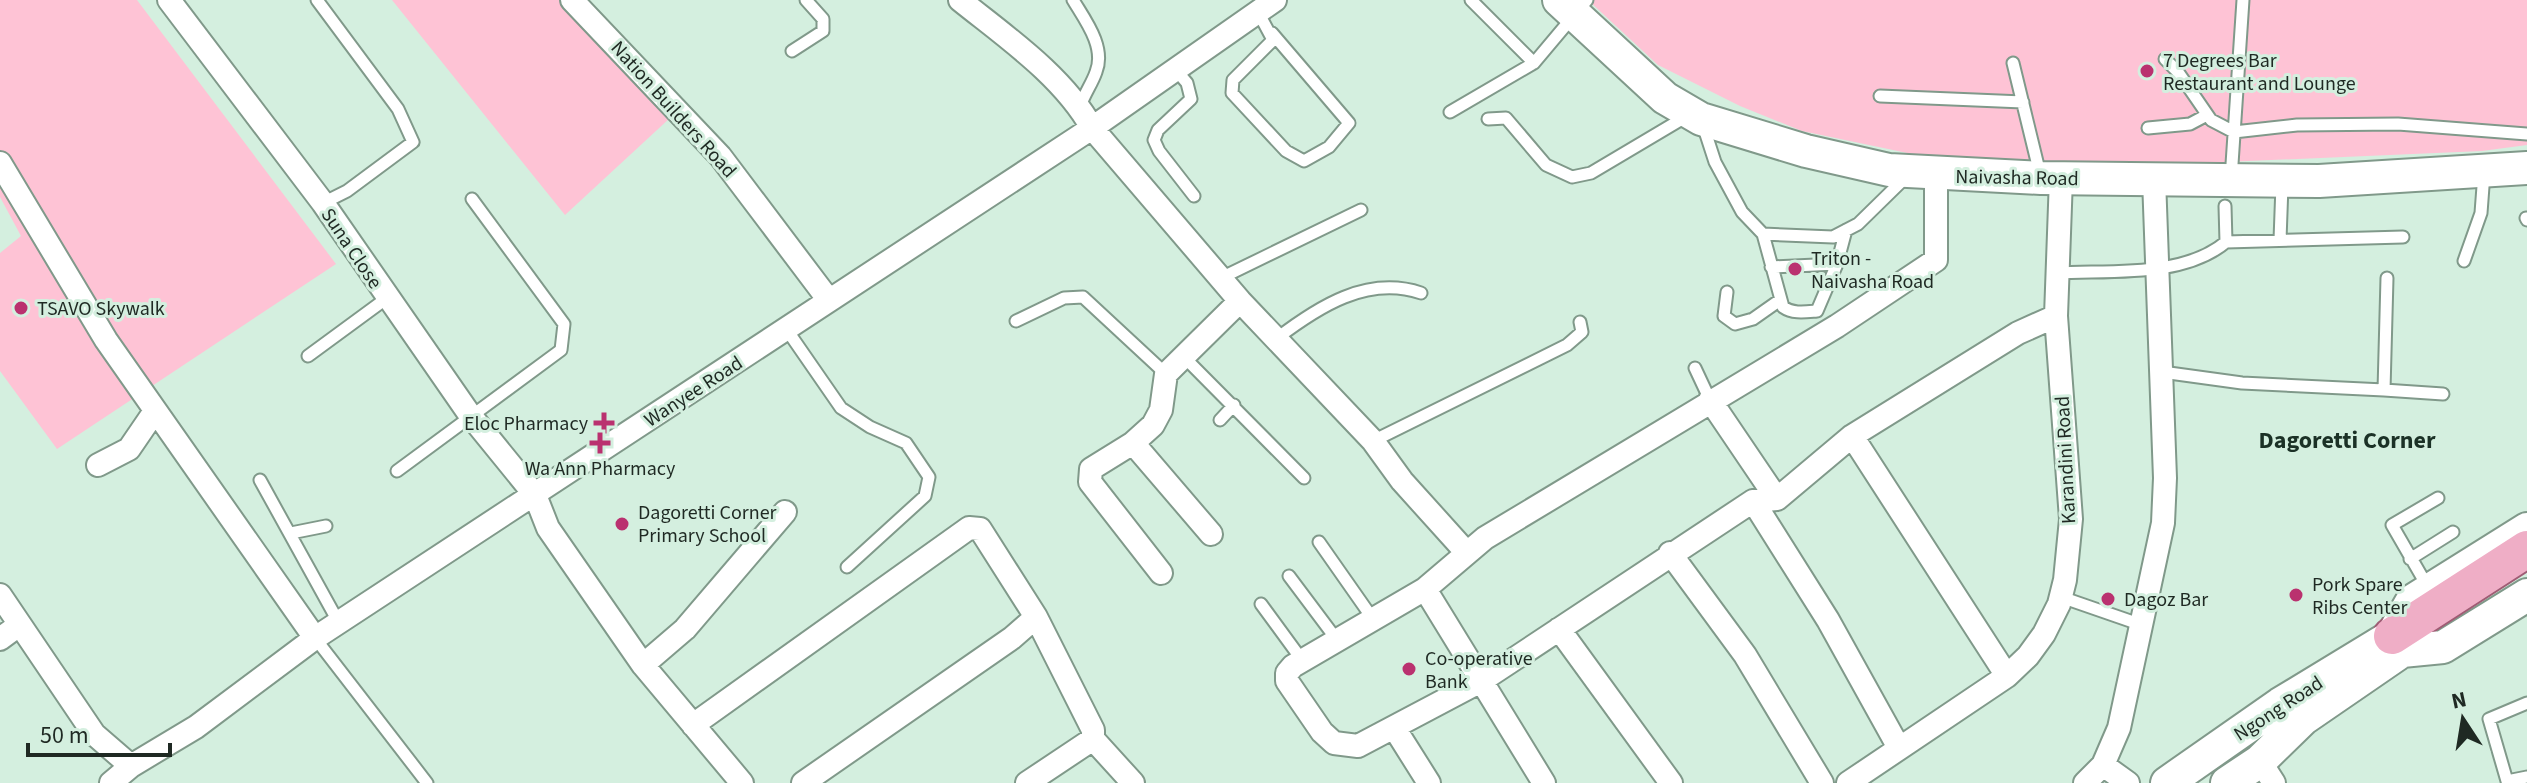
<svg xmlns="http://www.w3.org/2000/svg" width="2527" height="783" viewBox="0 0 2527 783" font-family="'Source Sans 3',sans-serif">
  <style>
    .green { fill: #fec3d5 }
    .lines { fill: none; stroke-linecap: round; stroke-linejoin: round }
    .lane-casing { stroke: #80998a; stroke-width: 15 }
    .street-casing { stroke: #80998a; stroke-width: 26 }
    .secondary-casing { stroke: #80998a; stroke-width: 36 }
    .primary-casing { stroke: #9f5c74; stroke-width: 40 }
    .lane { stroke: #fff; stroke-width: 11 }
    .street { stroke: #fff; stroke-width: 22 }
    .secondary { stroke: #fff; stroke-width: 32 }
    .primary { stroke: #efaec6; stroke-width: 36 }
    .poi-dot { fill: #ba316f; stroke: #d4efdf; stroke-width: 3 }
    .labels { text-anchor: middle; stroke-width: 6; stroke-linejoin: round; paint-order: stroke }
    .poi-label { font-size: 20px; fill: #1f2923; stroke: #d4efdf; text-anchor: start }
    .street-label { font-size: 20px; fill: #1f2923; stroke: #d4efdf }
    .quarter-label { font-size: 24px; font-weight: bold; fill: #1b3126; stroke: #d4efdf }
  </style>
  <rect width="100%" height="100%" fill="#d4efdf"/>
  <path class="green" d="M 0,0 L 137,0 L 336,264 L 57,449 L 0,371 L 0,253 L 21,236 L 0,197 Z
    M 392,0 L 570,0 L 670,118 L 565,215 Z
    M 1588,0 L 2527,0 L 2527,145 L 2482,151 L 2157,165 L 1960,164 L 1802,131 L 1740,106 L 1658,65 Z"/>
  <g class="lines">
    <defs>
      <path id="lane" d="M 317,0 L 398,109 L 413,142 L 347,191 L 323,203
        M 1073,0 C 1085,20 1106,47 1096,72 C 1092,84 1084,94 1080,107
        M 1471,0 L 1534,63
        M 1258,12 L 1273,40 L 1233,80 L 1232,93 L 1286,151 L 1304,161 L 1329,147 L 1349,123 L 1272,33
        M 792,51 L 823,31 L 823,19 L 806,0
        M 2165,59 L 2178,72 L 2211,120 L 2234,132 L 2297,125 L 2398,124 L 2527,134
        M 2013,63 L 2040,174
        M 1175,69 L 1187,83 L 1191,99 L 1158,130 L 1154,140 L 1159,151 L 1194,196
        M 1880,96 L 2023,102
        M 1450,112 L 1534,63 L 1587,0
        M 1488,119 L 1506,118 L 1546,165 L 1572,177 L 1591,173 L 1687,116
        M 1703,125 L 1715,162 L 1742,212 L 1763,234 L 1833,237 L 1858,224 L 1906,177
        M 2148,128 L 2190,124 L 2207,115
        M 2231,179 L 2243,0
        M 2225,206 L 2226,242
        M 2526,218 L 2527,220
        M 1763,234 L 1783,307 C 1793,314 1805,312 1817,311 L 1837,264 L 1846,230
        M 2280,240 L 2282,185
        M 2464,261 L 2481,213 L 2484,173
        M 1771,267 L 1837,264
        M 2057,273 C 2110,270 2183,278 2226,242 L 2403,237
        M 1221,278 L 1361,210
        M 2387,278 L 2384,390 L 2443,394
        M 1727,292 L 1724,316 L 1735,324 L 1753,319 L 1780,300
        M 1016,321 L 1064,298 L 1083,297 L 1166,374
        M 787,330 L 841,408 L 870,427 L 906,443 L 929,477 L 925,496 L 847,567
        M 1276,339 C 1318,307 1367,275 1421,293
        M 308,356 L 387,298
        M 1184,357 L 1304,478
        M 1695,368 L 1710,400
        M 2162,372 L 2242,383 L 2384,390
        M 1220,420 L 1234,405
        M 1373,441 L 1567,345 L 1582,332 L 1580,322
        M 397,471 L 561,350 L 564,324 L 472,199
        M 260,480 L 339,623
        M 291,533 L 326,526
        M 1319,542 L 1373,619
        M 2410,559 L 2453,532
        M 1289,576 L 1337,640
        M 2429,589 L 2392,525 L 2438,498
        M 2061,597 L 2139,624
        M 1261,604 L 1302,660
        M 315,638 L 427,783
        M 2527,703 L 2489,719 L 2507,781 L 2527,777"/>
      <path id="street" d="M 169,0 L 323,203 L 470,415 L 535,495 L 548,528 L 643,665 L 742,783
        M 572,0 L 720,156 L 828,299
        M 960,0 C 1006,37 1063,76 1092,128 L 1240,301 L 1373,441 L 1402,481 L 1466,552
        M 0,163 L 106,340 L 315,638
        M 1936,175 L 1936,260 L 1837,326 L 1485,538 L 1425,589 L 1293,666 L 1287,673 L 1287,681 L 1322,732 L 1334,743 L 1358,746 L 1481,681 L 1753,501 L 1777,499 L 1852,436 L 2018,333 L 2056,316
        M 1710,400 L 1777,499
        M 1852,436 L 2007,676
        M 1133,443 L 1211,534
        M 98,465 L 129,449 L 155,411
        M 1753,501 L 1828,620 L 1899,748
        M 1670,553 L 1745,655 L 1822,783
        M 1161,573 L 1090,482 L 1091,469 L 1133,443 L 1153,425 L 1161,410 L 1166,374 L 1240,301
        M 1425,589 L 1544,783
        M 0,595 L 94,734 L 131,766
        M 1036,617 L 1093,730 L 1093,739
        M 1559,629 L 1671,783
        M 0,639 L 19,625
        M 643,665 L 685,629 L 785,512
        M 693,725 L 969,528 L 980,529 L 1036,617 L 1012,638 L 803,783
        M 1395,729 L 1429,783
        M 2260,761 L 2274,783
        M 2103,765 L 2128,783
        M 111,783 L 131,766 L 196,727 L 315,638 L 1092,128 L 1275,0
        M 1027,783 L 1093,739 L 1133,783
        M 1848,783 L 2007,676 L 2028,656 L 2044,634 L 2059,604 L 2065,580 L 2071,519 L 2056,316 L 2061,178
        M 2085,783 L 2103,765 L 2119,728 L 2163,523 L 2165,478 L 2154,179"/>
      <path id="secondary" d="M 1559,0 L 1665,98 L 1701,119 L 1806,151 L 1889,170 L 2041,178 L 2319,181 L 2527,168
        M 2167,783 L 2280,704 L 2392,636 L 2412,601 L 2527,529
        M 2227,783 L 2260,761 L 2303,719 L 2402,651 L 2443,647 L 2527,595"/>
      <path id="primary" d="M 2392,636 L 2527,549"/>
    </defs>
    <use href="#lane" class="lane-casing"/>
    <use href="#street" class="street-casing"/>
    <use href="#secondary" class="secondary-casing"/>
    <use href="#primary" class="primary-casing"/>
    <use href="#lane" class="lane"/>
    <use href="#street" class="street"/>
    <use href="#secondary" class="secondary"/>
    <use href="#primary" class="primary"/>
  </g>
  <g class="poi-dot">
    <circle cx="2147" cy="71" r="8"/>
    <circle cx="1795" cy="269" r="8"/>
    <circle cx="21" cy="308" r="8"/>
    <path d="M600 411h8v8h8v8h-8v8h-8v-8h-8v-8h8z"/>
    <path d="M596 431h8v8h8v8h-8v8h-8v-8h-8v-8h8z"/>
    <circle cx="622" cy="524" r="8"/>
    <circle cx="2296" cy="595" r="8"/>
    <circle cx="2108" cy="599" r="8"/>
    <circle cx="1409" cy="669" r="8"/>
  </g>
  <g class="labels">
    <g class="poi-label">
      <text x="2163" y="67">7 Degrees Bar<tspan x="2163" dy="23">Restaurant and Lounge</tspan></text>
      <text x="1811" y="265">Triton -<tspan x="1811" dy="23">Naivasha Road</tspan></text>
      <text x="37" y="315">TSAVO Skywalk</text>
      <text x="588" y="430" text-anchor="end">Eloc Pharmacy</text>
      <text x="600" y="475" text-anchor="middle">Wa Ann Pharmacy</text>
      <text x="638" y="519">Dagoretti Corner<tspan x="638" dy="23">Primary School</tspan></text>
      <text x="2312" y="591">Pork Spare<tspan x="2312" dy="23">Ribs Center</tspan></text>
      <text x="2124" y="606">Dagoz Bar</text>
      <text x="1425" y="665">Co-operative<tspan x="1425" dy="23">Bank</tspan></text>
    </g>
    <g class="street-label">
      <text transform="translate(674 109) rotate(48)" y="7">Nation Builders Road</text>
      <text transform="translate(2017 177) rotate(1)" y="7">Naivasha Road</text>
      <text transform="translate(352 248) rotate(56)" y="7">Suna Close</text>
      <text transform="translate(693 391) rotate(-33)" y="7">Wanyee Road</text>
      <text transform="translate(2065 460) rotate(-93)" y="7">Karandini Road</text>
      <text transform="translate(2278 708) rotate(-33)" y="7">Ngong Road</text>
    </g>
    <g class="quarter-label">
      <text x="2347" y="448">Dagoretti Corner</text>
    </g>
  </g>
  <g transform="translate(2463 719) rotate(348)" stroke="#d4efdf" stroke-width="6" paint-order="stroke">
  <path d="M0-6L14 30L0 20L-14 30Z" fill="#1f2923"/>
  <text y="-12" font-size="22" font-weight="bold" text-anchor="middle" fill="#1f2923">N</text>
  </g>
  <path d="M28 743v12h142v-12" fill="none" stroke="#1f2923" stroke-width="4"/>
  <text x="40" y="743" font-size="24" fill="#1f2923" stroke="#d4efdf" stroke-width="6" paint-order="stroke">50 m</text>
</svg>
